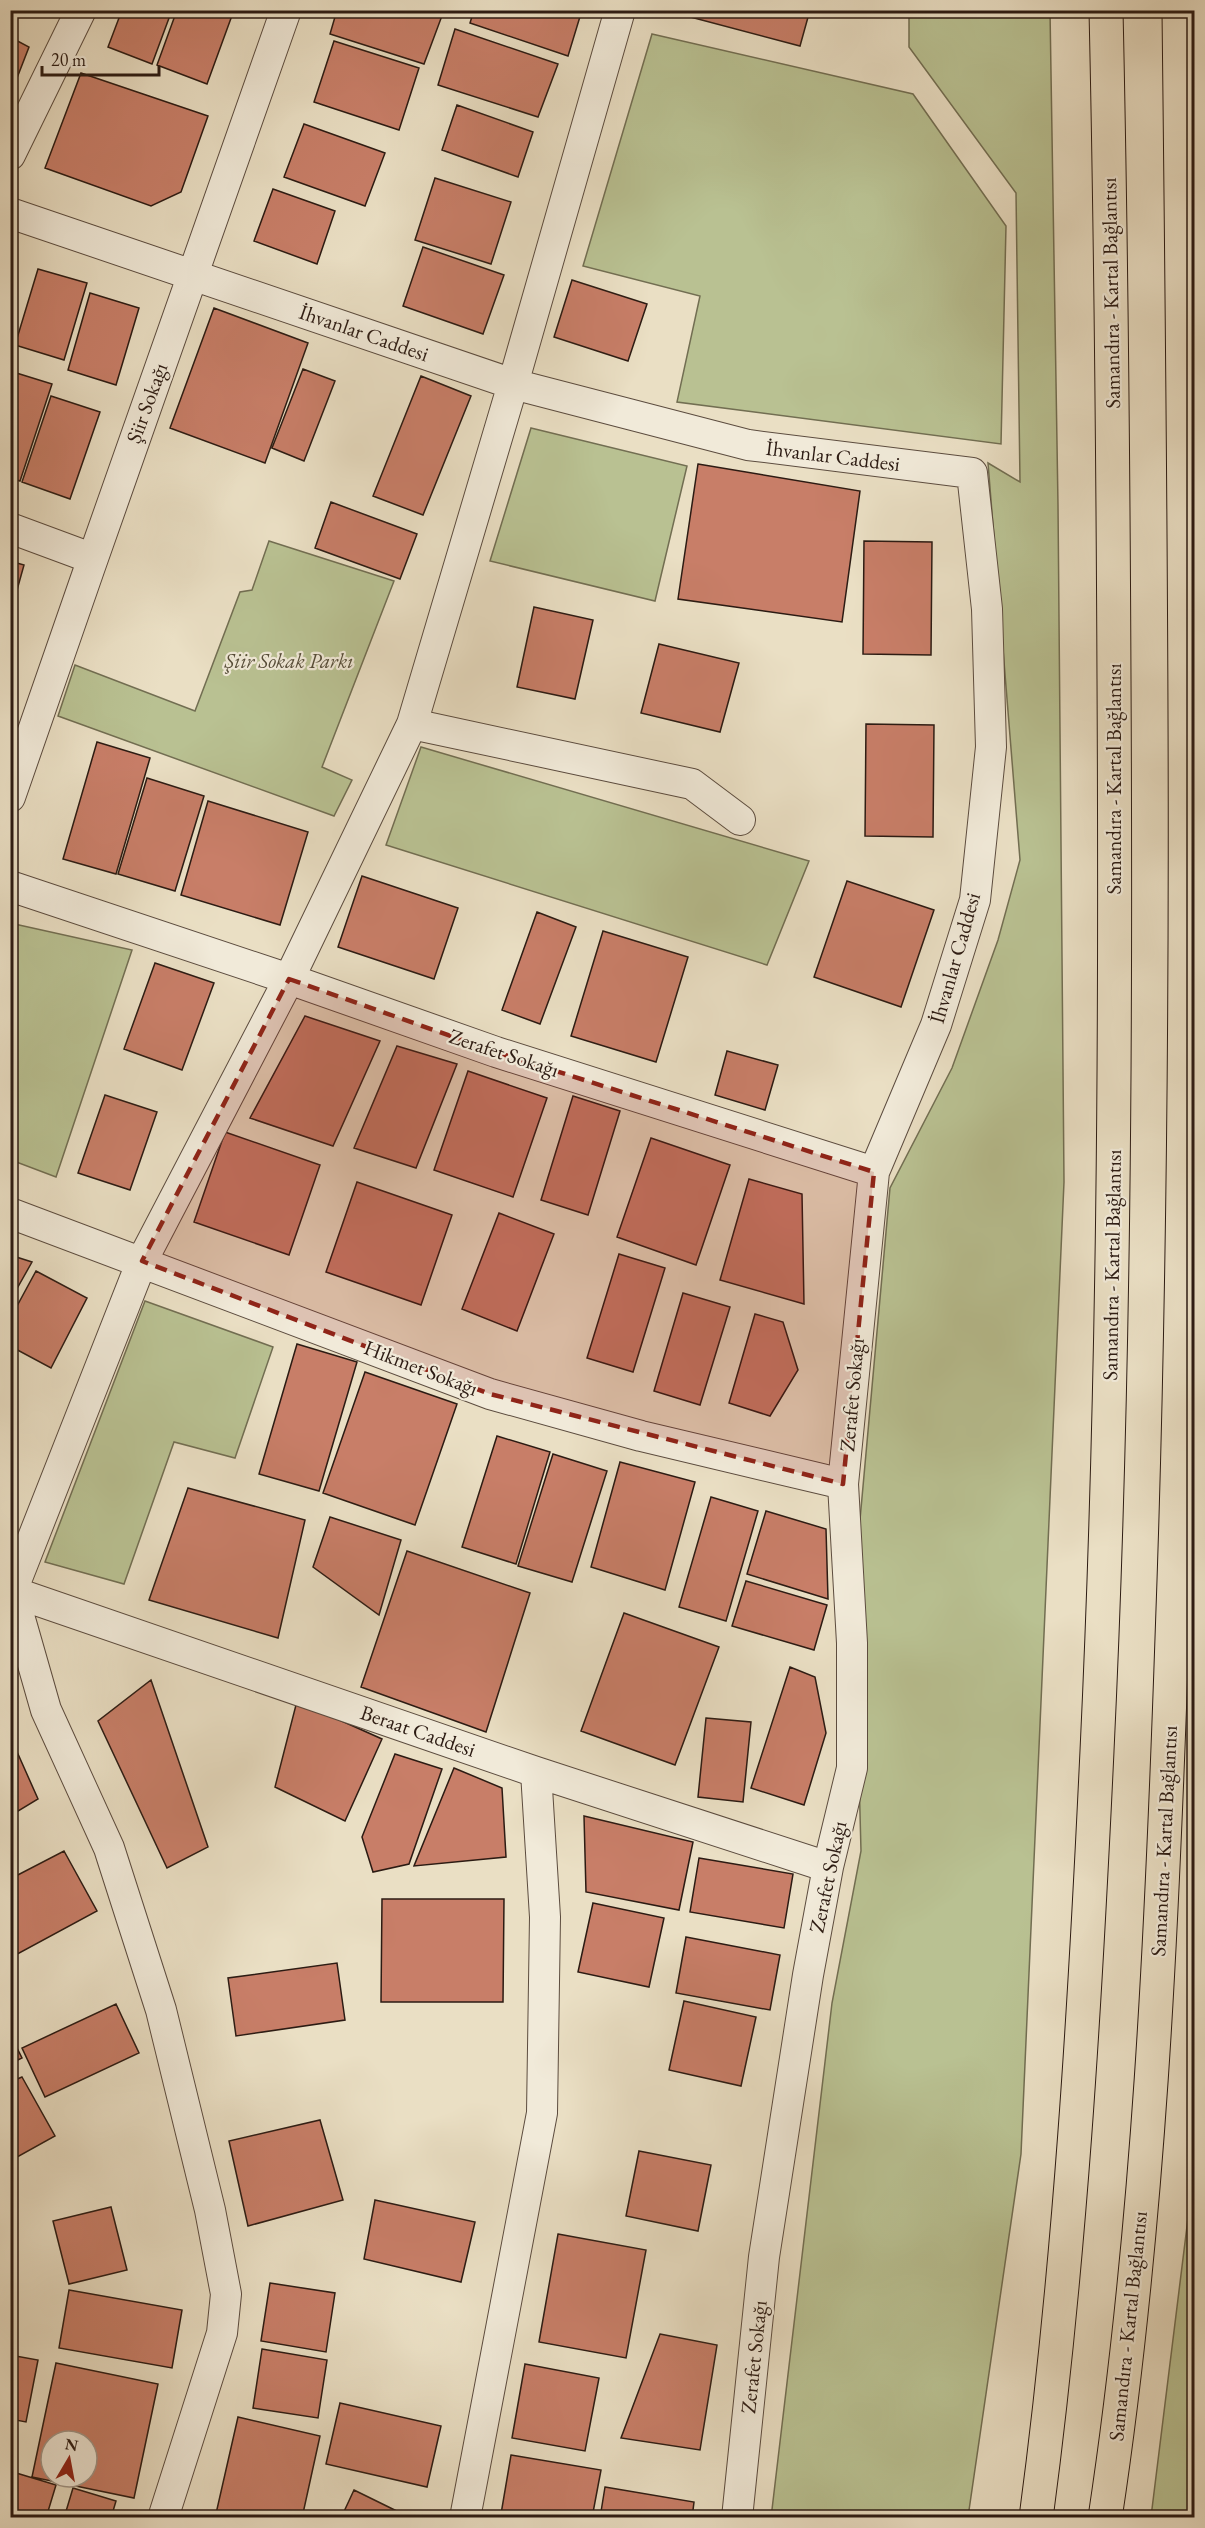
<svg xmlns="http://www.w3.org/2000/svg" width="1205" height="2528" viewBox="0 0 1205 2528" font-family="'EB Garamond',serif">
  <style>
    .green { fill: #b9c192; stroke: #726e52; stroke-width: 1.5 }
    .building { fill: #c87e68; stroke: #2c1b13; stroke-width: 1.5; fill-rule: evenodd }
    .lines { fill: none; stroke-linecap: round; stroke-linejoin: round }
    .street-casing { stroke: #5c4c3f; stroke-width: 32 }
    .highway-casing { stroke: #2c1b13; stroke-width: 35 }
    .street { stroke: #f1ead9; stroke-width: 30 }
    .highway { stroke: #eadfc4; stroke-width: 33 }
    .marked { fill: #8f2418; fill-opacity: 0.2; stroke: #8f2418; stroke-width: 4.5; stroke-dasharray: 12 8; stroke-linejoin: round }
    .labels { text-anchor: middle; stroke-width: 4.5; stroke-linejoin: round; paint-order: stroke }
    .street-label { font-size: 21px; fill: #2c1b13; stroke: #f1ead9 }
    .park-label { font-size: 21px; font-style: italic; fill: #564d39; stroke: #f1ead9 }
  </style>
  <rect width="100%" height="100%" fill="#eadfc4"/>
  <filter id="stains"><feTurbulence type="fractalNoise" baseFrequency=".00333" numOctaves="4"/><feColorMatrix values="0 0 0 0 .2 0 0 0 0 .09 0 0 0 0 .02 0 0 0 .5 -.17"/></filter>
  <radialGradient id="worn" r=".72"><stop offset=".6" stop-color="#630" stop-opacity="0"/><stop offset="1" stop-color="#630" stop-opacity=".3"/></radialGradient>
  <path class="green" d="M 909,11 L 1050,11 L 1058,505 L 1064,1182 L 1021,2154 L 968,2517 L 771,2518 L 832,2003 L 861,1851 L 854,1586 L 890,1188 L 952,1068 L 998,940 L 1020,860 L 988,463 L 1020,482 L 1016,193 L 909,47 Z
    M 652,34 L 913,94 L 1006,226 L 1001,444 L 677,402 L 700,296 L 583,266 Z
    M 531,428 L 687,466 L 655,601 L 490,561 Z
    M 269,541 L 394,581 L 322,767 L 352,780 L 334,816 L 58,716 L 75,665 L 195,711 L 240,592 L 252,590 Z
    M 421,747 L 809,861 L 767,965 L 386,845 Z
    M 10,923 L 132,950 L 56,1177 L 11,1160 Z
    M 145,1301 L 273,1347 L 235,1458 L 174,1442 L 124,1584 L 45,1562 Z
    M 1194,2094 L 1194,2517 L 1151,2517 L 1190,2202 Z"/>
  <path class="building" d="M 122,10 L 172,10 L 152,64 L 108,47 Z
    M 177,10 L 234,10 L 207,84 L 157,65 Z
    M 337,10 L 435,10 L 443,13 L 424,64 L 330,34 Z
    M 474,10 L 582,10 L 568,56 L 470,23 Z
    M 664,10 L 810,10 L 800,46 Z
    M 455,29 L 558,64 L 538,117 L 438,85 Z
    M 10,37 L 29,47 L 10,96 Z
    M 334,41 L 419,68 L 399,130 L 314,102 Z
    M 81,73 L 208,116 L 181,192 L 151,206 L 45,168 Z
    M 457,105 L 533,132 L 518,177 L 442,150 Z
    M 304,124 L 385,153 L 365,206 L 284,177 Z
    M 435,178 L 511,202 L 491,264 L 415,240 Z
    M 273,189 L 335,211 L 317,264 L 254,241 Z
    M 423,247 L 504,275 L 483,334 L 403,306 Z
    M 38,269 L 87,283 L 64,360 L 15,345 Z
    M 572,280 L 647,304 L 628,361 L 554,337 Z
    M 90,293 L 139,308 L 116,385 L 68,370 Z
    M 214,308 L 308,343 L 265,463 L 170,428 Z
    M 303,369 L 335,381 L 304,461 L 272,448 Z
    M 10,371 L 52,384 L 20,481 L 10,478 Z
    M 421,376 L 471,396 L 423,515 L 373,496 Z
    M 51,396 L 100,412 L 70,499 L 22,482 Z
    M 698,464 L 860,491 L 842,622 L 678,599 Z
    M 331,502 L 417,534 L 400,579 L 315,548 Z
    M 864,541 L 932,542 L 931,655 L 863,654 Z
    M 10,561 L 24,565 L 12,608 L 10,608 Z
    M 534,607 L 593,620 L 575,699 L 517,687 Z
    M 659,644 L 739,663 L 720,732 L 641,713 Z
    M 866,724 L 934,725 L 933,837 L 865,836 Z
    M 97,742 L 150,758 L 116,874 L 63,859 Z
    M 147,778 L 204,796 L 175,891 L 118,874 Z
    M 208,801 L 308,832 L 280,925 L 181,895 Z
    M 362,876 L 458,908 L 434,979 L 338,947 Z
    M 847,881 L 934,910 L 901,1007 L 814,977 Z
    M 537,912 L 576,927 L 540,1024 L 502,1010 Z
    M 603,931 L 688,957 L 656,1062 L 571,1036 Z
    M 155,963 L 214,983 L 182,1070 L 124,1049 Z
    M 305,1016 L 380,1041 L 333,1146 L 250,1118 Z
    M 397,1046 L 457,1064 L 416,1168 L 354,1148 Z
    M 727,1051 L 778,1065 L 765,1110 L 715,1095 Z
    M 468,1071 L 547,1098 L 513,1197 L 434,1170 Z
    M 105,1095 L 157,1112 L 130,1190 L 78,1173 Z
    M 573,1096 L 620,1111 L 588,1215 L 541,1200 Z
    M 225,1132 L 320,1165 L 289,1255 L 194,1222 Z
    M 651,1138 L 730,1165 L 696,1265 L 617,1237 Z
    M 749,1179 L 802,1194 L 804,1304 L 720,1280 Z
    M 357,1182 L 452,1215 L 421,1305 L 326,1272 Z
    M 499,1213 L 554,1234 L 517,1331 L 462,1309 Z
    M 619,1254 L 665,1268 L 633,1372 L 587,1358 Z
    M 10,1255 L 32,1262 L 10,1301 Z
    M 36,1271 L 87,1298 L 51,1368 L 10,1346 L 10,1319 Z
    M 683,1293 L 730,1307 L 700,1405 L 654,1391 Z
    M 755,1314 L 783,1322 L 798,1370 L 770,1416 L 729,1403 Z
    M 297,1344 L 357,1362 L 319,1491 L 259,1474 Z
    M 365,1372 L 457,1404 L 415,1525 L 323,1493 Z
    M 497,1436 L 550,1452 L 516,1564 L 462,1547 Z
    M 553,1454 L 607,1471 L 572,1582 L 518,1566 Z
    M 620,1462 L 695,1482 L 665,1590 L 591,1567 Z
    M 188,1488 L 305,1520 L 278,1638 L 149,1600 Z
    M 711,1497 L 758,1511 L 726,1621 L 679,1607 Z
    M 766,1511 L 826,1529 L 828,1599 L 747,1574 Z
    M 330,1517 L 401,1540 L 379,1615 L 313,1567 Z
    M 407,1551 L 530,1593 L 486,1732 L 361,1687 Z
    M 746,1581 L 827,1605 L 814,1650 L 732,1626 Z
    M 624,1613 L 719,1647 L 675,1765 L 581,1731 Z
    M 790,1667 L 815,1677 L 826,1733 L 804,1805 L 751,1788 Z
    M 151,1680 L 208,1847 L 167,1868 L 98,1721 Z
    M 297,1701 L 382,1739 L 345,1821 L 275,1787 Z
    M 706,1718 L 751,1722 L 743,1802 L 698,1797 Z
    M 10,1736 L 38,1799 L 10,1816 Z
    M 395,1754 L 442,1769 L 409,1864 L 373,1872 L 362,1837 Z
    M 454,1768 L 502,1788 L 506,1857 L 414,1866 Z
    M 584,1816 L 693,1842 L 679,1910 L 586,1892 Z
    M 64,1851 L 97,1911 L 10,1958 L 10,1879 Z
    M 699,1858 L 793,1874 L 784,1928 L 690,1912 Z
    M 382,1899 L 504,1899 L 503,2002 L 381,2002 Z
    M 593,1903 L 664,1918 L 649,1987 L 578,1972 Z
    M 686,1937 L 780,1955 L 770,2010 L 676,1993 Z
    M 337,1963 L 345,2020 L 236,2036 L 228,1978 Z
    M 684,2001 L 756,2017 L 741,2086 L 669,2070 Z
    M 116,2004 L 139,2053 L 45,2097 L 22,2048 Z
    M 10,2034 L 22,2058 L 10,2064 Z
    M 22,2077 L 55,2136 L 10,2161 L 10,2082 Z
    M 320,2120 L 343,2200 L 248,2226 L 229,2141 Z
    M 639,2151 L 711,2165 L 698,2231 L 626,2216 Z
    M 375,2200 L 475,2222 L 461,2282 L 364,2259 Z
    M 111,2207 L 127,2270 L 69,2284 L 53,2221 Z
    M 558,2234 L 646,2250 L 626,2358 L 539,2342 Z
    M 270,2283 L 335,2293 L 326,2352 L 261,2341 Z
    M 69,2290 L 182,2310 L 172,2368 L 59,2348 Z
    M 660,2334 L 717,2345 L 700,2450 L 621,2438 Z
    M 262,2349 L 327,2360 L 318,2418 L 253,2408 Z
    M 10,2355 L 38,2360 L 26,2422 L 10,2419 Z
    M 56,2363 L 158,2384 L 134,2498 L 32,2477 ZM 51,2441 L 87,2441 L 87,2477 L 51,2477 Z
    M 525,2364 L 599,2378 L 585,2451 L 512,2438 Z
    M 340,2403 L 441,2426 L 427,2487 L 326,2464 Z
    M 238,2417 L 320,2436 L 302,2518 L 215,2518 Z
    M 511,2455 L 601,2470 L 592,2518 L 519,2518 L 501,2514 Z
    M 13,2472 L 56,2485 L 46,2518 L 10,2518 L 10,2480 Z
    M 605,2487 L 694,2502 L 692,2518 L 600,2518 Z
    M 73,2488 L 116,2501 L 111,2518 L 64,2518 Z
    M 354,2490 L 411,2518 L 341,2518 Z"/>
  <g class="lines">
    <defs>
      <path id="street" d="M 10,155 L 81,10
        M 10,213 L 513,384 L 748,445 L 972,473 L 987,609 L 991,747 L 975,900 L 936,1025 L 874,1172
        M 10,528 L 91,558
        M 412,724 L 692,784 L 740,820
        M 10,797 C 100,534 195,273 286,10
        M 10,886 L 289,979 L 496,1052 L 874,1172 L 843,1484 L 852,1643 L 852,1768 L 828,1867 L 808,1975 L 764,2257 L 737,2518
        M 10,1213 L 490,1394 L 641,1436 L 843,1484
        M 10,1591 L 536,1772 L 828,1867
        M 163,2518 L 222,2333 L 226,2294 L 210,2210 L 161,2010 L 109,1848 L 46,1710 L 12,1591 L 142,1261 L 289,979 L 412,724 L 513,384 L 620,10
        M 465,2518 L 542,2113 L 545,1917 L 536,1772"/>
      <path id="highway" d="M 1036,2518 C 1070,2263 1085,2007 1097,1751 C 1114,1394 1116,1036 1114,679 C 1113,456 1111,233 1106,10
        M 1105,2518 C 1149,2227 1162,1931 1172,1638 C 1192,1096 1185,553 1179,10"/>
    </defs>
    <use href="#street" class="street-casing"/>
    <use href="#highway" class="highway-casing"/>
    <use href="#street" class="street"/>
    <use href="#highway" class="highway"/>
  </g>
  <path class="marked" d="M 289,979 L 496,1052 L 874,1172 L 843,1484 L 490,1394 L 142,1261 Z"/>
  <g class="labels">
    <g class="street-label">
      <text transform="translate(1111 293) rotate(-91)" y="7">Samandıra - Kartal Bağlantısı</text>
      <text transform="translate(364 333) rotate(19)" y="7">İhvanlar Caddesi</text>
      <text transform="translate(147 403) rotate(-70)" y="7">Şiir Sokağı</text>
      <text transform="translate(833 456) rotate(7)" y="7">İhvanlar Caddesi</text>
      <text transform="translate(1114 779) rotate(-90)" y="7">Samandıra - Kartal Bağlantısı</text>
      <text transform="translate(955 958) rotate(-74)" y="7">İhvanlar Caddesi</text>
      <text transform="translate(504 1053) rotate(18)" y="7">Zerafet Sokağı</text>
      <text transform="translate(1112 1265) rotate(-89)" y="7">Samandıra - Kartal Bağlantısı</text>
      <text transform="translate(421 1368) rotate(21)" y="7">Hikmet Sokağı</text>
      <text transform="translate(852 1395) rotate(-85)" y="7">Zerafet Sokağı</text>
      <text transform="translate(418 1731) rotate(19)" y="7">Beraat Caddesi</text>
      <text transform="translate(1164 1841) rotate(-87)" y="7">Samandıra - Kartal Bağlantısı</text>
      <text transform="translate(828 1877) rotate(-78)" y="7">Zerafet Sokağı</text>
      <text transform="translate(1128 2326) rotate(-84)" y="7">Samandıra - Kartal Bağlantısı</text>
      <text transform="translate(754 2357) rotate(-84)" y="7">Zerafet Sokağı</text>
    </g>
    <g class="park-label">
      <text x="289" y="668">Şiir Sokak Parkı</text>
    </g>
  </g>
  <rect width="1205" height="2528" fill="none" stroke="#eadfc4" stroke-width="36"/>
  <rect x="12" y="12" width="1181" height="2504" fill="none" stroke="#2c1b13" stroke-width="3"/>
  <rect x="18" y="18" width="1169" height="2492" fill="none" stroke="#2c1b13" stroke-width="1.5"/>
  <g transform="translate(69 2459) rotate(10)"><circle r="28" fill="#f1ead9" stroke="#a2978a" stroke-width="1.5"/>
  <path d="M0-4.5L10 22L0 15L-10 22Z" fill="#8f2418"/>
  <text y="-9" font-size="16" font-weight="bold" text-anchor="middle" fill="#2c1b13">N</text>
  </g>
  <path d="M42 66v9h117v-9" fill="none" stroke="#2c1b13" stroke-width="3"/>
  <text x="51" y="66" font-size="18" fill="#2c1b13" stroke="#f1ead9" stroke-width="4.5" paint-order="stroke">20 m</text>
  <rect width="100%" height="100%" filter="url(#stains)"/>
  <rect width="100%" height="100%" fill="url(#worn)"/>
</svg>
